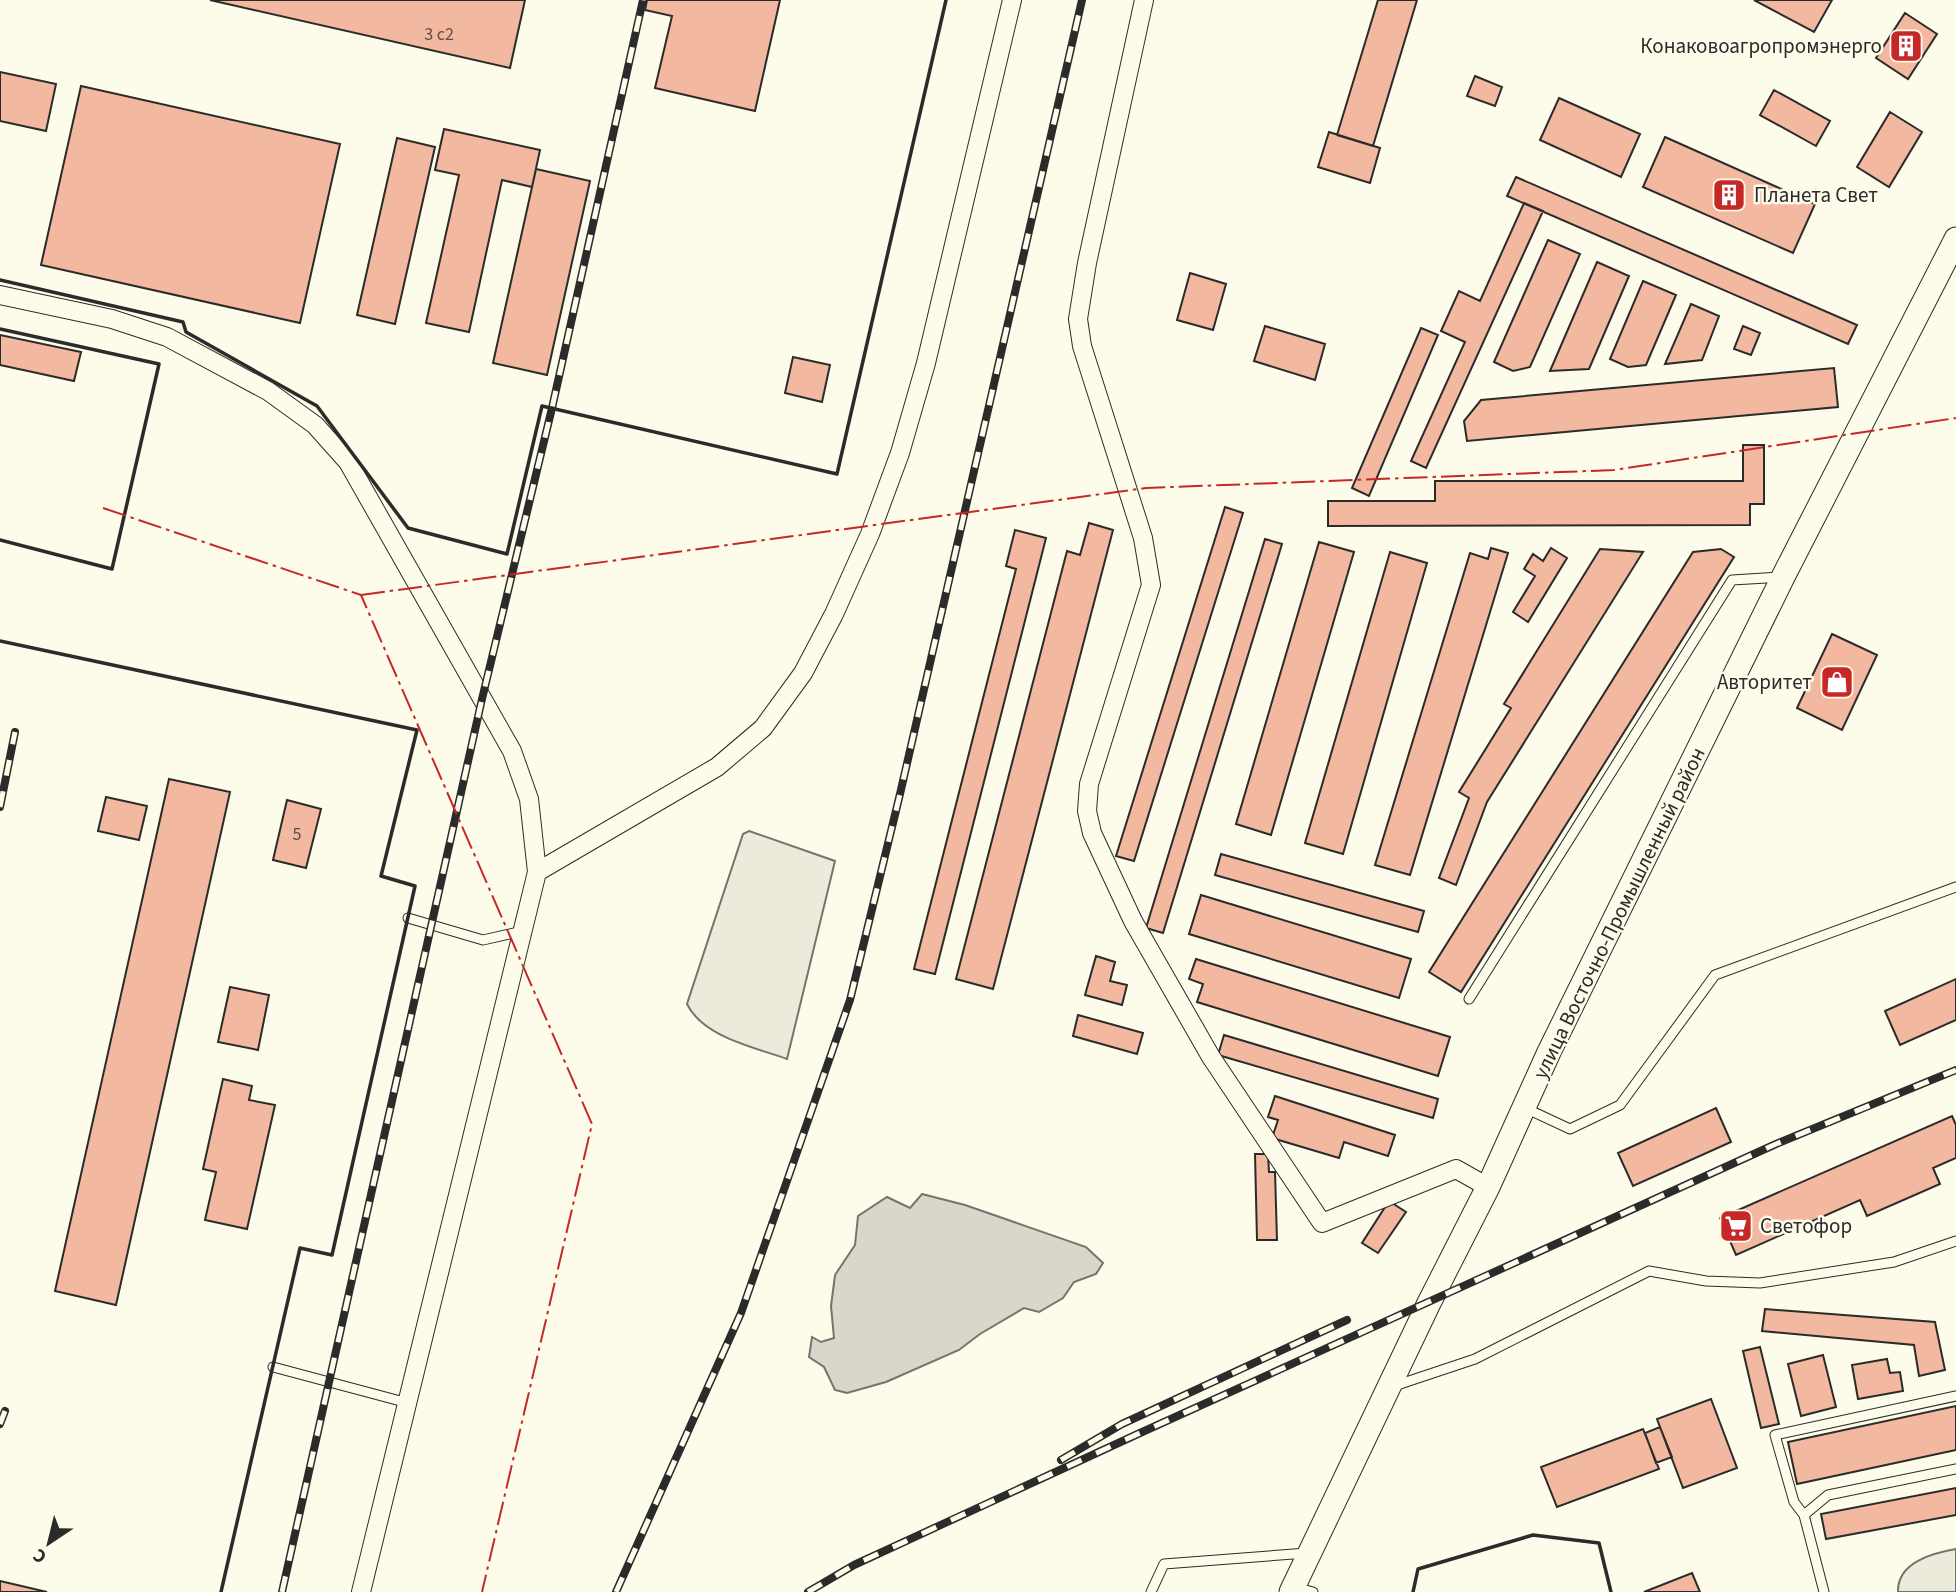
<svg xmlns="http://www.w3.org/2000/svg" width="1956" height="1592" viewBox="0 0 1956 1592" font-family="'Source Sans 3',sans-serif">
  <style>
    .green { fill: #ecebdb; stroke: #74746e; stroke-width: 2 }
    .water { fill: #d8d7c9; stroke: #74746e; stroke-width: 2 }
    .building { fill: #f2b8a0; stroke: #2b2b2b; stroke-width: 2 }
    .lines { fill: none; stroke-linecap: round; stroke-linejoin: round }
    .service-casing { stroke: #2b2b2b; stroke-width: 11 }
    .minor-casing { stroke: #2b2b2b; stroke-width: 20 }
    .tertiary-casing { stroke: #2b2b2b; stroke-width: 25 }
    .service { stroke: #fdfbea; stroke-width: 9 }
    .minor { stroke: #fdfbea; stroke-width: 18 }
    .tertiary { stroke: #fdfbea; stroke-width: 23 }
    .rail-casing { stroke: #2b2b2b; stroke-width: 8 }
    .rail { stroke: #fdfbea; stroke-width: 5; stroke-dasharray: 16; stroke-linecap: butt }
    .wall { stroke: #2b2b2b; stroke-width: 3.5 }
    .power { stroke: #c62828; stroke-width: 2; stroke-dasharray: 24 5 3.5 5; stroke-linecap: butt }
    .labels { text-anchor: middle; stroke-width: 5; stroke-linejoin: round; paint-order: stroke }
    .number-label { font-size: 18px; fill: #5d4e48 }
    .poi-label { font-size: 21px; fill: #2b2b2b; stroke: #fdfbea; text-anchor: end }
    .street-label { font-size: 21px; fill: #2b2b2b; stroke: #fdfbea }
  </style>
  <rect width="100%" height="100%" fill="#fdfbea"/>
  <path class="green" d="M 749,831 L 835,861 L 787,1059 C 754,1047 703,1037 687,1004 L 743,834 Z
    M 1956,1549 L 1956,1592 L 1898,1592 C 1897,1562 1933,1553 1956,1549 Z"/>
  <path class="water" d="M 922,1194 L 965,1205 L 1086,1247 L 1103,1263 L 1096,1274 L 1074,1282 L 1063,1298 L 1039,1312 L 1024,1308 L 980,1334 L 959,1350 L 886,1382 L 847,1393 L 835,1390 L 824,1367 L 809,1357 L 812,1337 L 821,1342 L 834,1338 L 831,1306 L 835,1275 L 855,1245 L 858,1216 L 887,1197 L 910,1208 Z"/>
  <path class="building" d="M 210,0 L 525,0 L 510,68 Z
    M 647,0 L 780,0 L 755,111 L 655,88 L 672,16 L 645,10 Z
    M 1378,0 L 1417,0 L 1373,146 L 1337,135 Z
    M 1754,0 L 1832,0 L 1814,32 Z
    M 1905,13 L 1937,34 L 1908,79 L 1876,58 Z
    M 0,72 L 56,84 L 46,131 L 0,121 Z
    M 1475,76 L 1502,87 L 1495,106 L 1467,96 Z
    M 81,86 L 340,144 L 300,323 L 41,265 Z
    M 1774,90 L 1830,121 L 1816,146 L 1760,115 Z
    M 1559,98 L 1640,134 L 1621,177 L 1540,140 Z
    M 1890,112 L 1922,132 L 1889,187 L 1857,167 Z
    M 444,129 L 540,150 L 532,187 L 502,180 L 469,332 L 426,323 L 459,175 L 435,170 Z
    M 1329,132 L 1380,148 L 1370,183 L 1318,167 Z
    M 1665,137 L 1815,204 L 1793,253 L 1643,187 Z
    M 397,138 L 435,147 L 395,324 L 357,315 Z
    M 536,169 L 590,181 L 547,375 L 493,363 Z
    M 1516,177 L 1857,325 L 1848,344 L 1507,196 Z
    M 1524,203 L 1543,211 L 1426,468 L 1411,461 L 1465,342 L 1441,331 L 1459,291 L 1480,301 Z
    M 1548,240 L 1580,254 L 1530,367 L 1513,371 L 1494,362 Z
    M 1597,262 L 1629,276 L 1589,369 L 1550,371 Z
    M 1190,273 L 1226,284 L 1213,330 L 1177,320 Z
    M 1643,281 L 1676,295 L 1646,365 L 1628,367 L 1610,359 Z
    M 1691,304 L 1719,316 L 1702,360 L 1665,364 Z
    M 1265,326 L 1325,344 L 1315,380 L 1254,361 Z
    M 1743,326 L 1760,333 L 1751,355 L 1734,349 Z
    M 1421,328 L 1438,335 L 1369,496 L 1352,488 Z
    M 0,335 L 81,352 L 74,381 L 0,365 Z
    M 793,357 L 830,365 L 822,402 L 785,393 Z
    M 1834,368 L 1838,407 L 1467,441 L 1464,421 L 1481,400 Z
    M 1743,445 L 1764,445 L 1764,504 L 1750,504 L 1750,525 L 1328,526 L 1328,501 L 1435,501 L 1435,481 L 1743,481 Z
    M 1225,507 L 1243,513 L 1134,861 L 1116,856 Z
    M 1089,523 L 1113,530 L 993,989 L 956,979 L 1067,551 L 1080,555 Z
    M 1015,530 L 1046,538 L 935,974 L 914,969 L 1016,569 L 1006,566 Z
    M 1265,539 L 1282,544 L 1163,933 L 1146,928 Z
    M 1319,542 L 1354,552 L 1271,835 L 1236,824 Z
    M 1491,548 L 1508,553 L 1410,875 L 1375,865 L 1470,553 L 1488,559 Z
    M 1551,548 L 1567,558 L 1528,622 L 1513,612 L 1535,576 L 1524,569 L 1533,554 L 1543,561 Z
    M 1600,549 L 1643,552 L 1487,802 L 1456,885 L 1439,878 L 1469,798 L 1459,792 L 1511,708 L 1504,704 Z
    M 1721,549 L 1734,557 L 1461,992 L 1429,972 L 1693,552 Z
    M 1390,552 L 1427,563 L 1343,854 L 1305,843 Z
    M 1832,634 L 1877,655 L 1842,730 L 1797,708 Z
    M 169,779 L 230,792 L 116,1305 L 55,1291 Z
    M 106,797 L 147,806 L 139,840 L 98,831 Z
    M 287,800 L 321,809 L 306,868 L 273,860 Z
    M 1221,854 L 1424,911 L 1418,932 L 1215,875 Z
    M 1201,895 L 1411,959 L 1399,998 L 1189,934 Z
    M 1096,956 L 1115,962 L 1110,981 L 1127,985 L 1122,1005 L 1085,995 Z
    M 1196,959 L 1450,1037 L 1438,1076 L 1197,1002 L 1203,984 L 1189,979 Z
    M 1956,979 L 1956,1020 L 1900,1045 L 1885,1011 Z
    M 230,987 L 269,995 L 258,1050 L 218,1042 Z
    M 1078,1015 L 1143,1033 L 1137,1054 L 1073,1036 Z
    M 1224,1035 L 1438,1099 L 1433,1118 L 1218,1055 Z
    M 223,1079 L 252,1086 L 249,1100 L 275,1105 L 247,1229 L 205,1220 L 216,1172 L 203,1169 Z
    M 1275,1096 L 1395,1135 L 1388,1156 L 1344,1142 L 1339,1158 L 1272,1138 L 1278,1120 L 1268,1117 Z
    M 1716,1108 L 1731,1142 L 1633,1186 L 1618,1153 Z
    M 1952,1116 L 1956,1125 L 1956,1158 L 1933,1168 L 1940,1184 L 1867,1216 L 1860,1200 L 1736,1255 L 1720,1218 Z
    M 1255,1154 L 1268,1154 L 1269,1172 L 1275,1172 L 1277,1240 L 1257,1240 Z
    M 1389,1201 L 1406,1212 L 1378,1253 L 1362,1243 Z
    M 1765,1309 L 1935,1322 L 1945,1370 L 1919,1376 L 1914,1345 L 1762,1331 Z
    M 1760,1347 L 1779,1424 L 1761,1428 L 1743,1351 Z
    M 1823,1355 L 1836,1407 L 1801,1416 L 1788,1364 Z
    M 1887,1359 L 1890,1373 L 1900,1372 L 1903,1391 L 1858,1399 L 1852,1365 Z
    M 1711,1399 L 1737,1468 L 1683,1488 L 1657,1419 Z
    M 1956,1406 L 1956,1450 L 1797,1484 L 1788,1442 Z
    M 1660,1427 L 1672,1457 L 1656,1463 L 1645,1433 Z
    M 1643,1429 L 1659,1469 L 1557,1507 L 1541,1467 Z
    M 1956,1488 L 1956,1515 L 1826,1539 L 1821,1514 Z
    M 1692,1573 L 1700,1592 L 1644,1592 Z
    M 0,1581 L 47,1592 L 0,1592 Z"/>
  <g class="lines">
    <defs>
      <path id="service" d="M 408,918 L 483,940 L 523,931
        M 1469,999 L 1732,580 L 1782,577
        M 1525,1108 L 1570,1129 L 1620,1105 L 1715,975 L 1956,887
        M 273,1367 L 408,1403
        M 1394,1386 L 1475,1359 L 1649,1271 L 1706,1281 L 1760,1283 L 1894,1262 L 1956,1241
        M 1804,1515 L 1828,1495 L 1956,1469
        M 1295,1587 L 1313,1592
        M 1151,1592 L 1164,1564 L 1307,1553
        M 1824,1592 L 1804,1515 L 1794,1502 L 1775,1435 L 1956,1396"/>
      <path id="minor" d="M 1144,0 L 1087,263 L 1078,319 L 1082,346 L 1143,538 L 1151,585 L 1089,784 L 1087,811 L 1092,833 L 1133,921 L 1211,1057 L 1322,1223 L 1456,1169 L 1488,1187
        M 0,295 L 112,319 L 167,337 L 268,391 L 315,425 L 348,462 L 512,751 L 529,799 L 537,872 L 361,1592
        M 537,872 L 717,767 L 763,728 L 803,673 L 834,614 L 870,534 L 900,453 L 926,363 L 1012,0"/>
      <path id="tertiary" d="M 1291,1592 L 1429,1303 L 1488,1187 L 1549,1052 L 1783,577 L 1956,239"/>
    </defs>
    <use href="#service" class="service-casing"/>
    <use href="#minor" class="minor-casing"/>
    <use href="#tertiary" class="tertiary-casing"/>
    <use href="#service" class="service"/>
    <use href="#minor" class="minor"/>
    <use href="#tertiary" class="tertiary"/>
    <defs>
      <path id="rail" d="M 0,807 L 15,732
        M 0,1424 L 5,1411
        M 1061,1460 L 1122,1424 L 1347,1320
        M 282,1592 L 482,699 L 552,408 L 643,0
        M 616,1592 L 741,1313 L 850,1000 L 900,794 L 1082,0
        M 808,1592 L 854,1565 L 1140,1433 L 1776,1144 L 1956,1070"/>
    </defs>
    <use href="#rail" class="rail-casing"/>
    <use href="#rail" class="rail"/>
    <path class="wall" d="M 0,280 L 183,322 L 186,332 L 317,406 L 408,528 L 507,554 L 542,406 L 837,474 L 946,0
      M 0,329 L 159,364 L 112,569 L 0,540
      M 0,641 L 417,730 L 381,876 L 415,886 L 332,1255 L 300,1248 L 221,1592
      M 1413,1592 L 1418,1569 L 1533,1535 L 1599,1543 L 1611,1592"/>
    <path class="power" d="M 103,508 L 361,595 L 592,1124 L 482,1592
      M 361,595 L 1146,488 L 1614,470 L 1956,418"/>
  </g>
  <defs>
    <symbol id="building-square" viewBox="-11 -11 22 22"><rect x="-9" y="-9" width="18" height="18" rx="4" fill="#c62828" stroke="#fdfbea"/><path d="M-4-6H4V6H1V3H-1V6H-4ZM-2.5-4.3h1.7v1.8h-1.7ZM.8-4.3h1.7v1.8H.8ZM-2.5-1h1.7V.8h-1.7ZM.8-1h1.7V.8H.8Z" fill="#fff"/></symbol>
    <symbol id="shop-square" viewBox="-11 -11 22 22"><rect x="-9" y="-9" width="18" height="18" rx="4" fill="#c62828" stroke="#fdfbea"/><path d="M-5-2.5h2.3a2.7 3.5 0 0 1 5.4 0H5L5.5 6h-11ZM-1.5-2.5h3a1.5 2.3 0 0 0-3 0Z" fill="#fff"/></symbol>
    <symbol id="supermarket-square" viewBox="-11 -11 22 22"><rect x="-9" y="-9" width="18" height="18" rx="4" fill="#c62828" stroke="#fdfbea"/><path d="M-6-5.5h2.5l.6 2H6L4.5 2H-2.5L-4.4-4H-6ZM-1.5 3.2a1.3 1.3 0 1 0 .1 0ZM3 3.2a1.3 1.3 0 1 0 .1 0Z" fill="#fff"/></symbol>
  </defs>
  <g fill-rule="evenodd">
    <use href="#building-square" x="1887" y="27" width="38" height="38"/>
    <use href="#building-square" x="1710" y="176" width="38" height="38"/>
    <use href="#shop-square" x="1818" y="663" width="38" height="38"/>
    <use href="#supermarket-square" x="1717" y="1207" width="38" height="38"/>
  </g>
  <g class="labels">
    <g class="number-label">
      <text x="439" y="40">3 с2</text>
      <text x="297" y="840">5</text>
    </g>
    <g class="poi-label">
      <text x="1882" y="53">Конаковоагропромэнерго</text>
      <text x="1754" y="202" text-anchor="start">Планета Свет</text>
      <text x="1812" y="689">Авторитет</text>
      <text x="1760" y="1233" text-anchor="start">Светофор</text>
    </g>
    <g class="street-label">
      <text transform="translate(1619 913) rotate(-64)" y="7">улица Восточно-Промышленный район</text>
    </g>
  </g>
  <g transform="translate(49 1543) rotate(215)" stroke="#fdfbea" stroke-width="5" paint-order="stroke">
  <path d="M0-5L12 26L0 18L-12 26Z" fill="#2b2b2b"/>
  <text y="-10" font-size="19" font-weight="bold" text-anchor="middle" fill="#2b2b2b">С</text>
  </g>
</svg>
